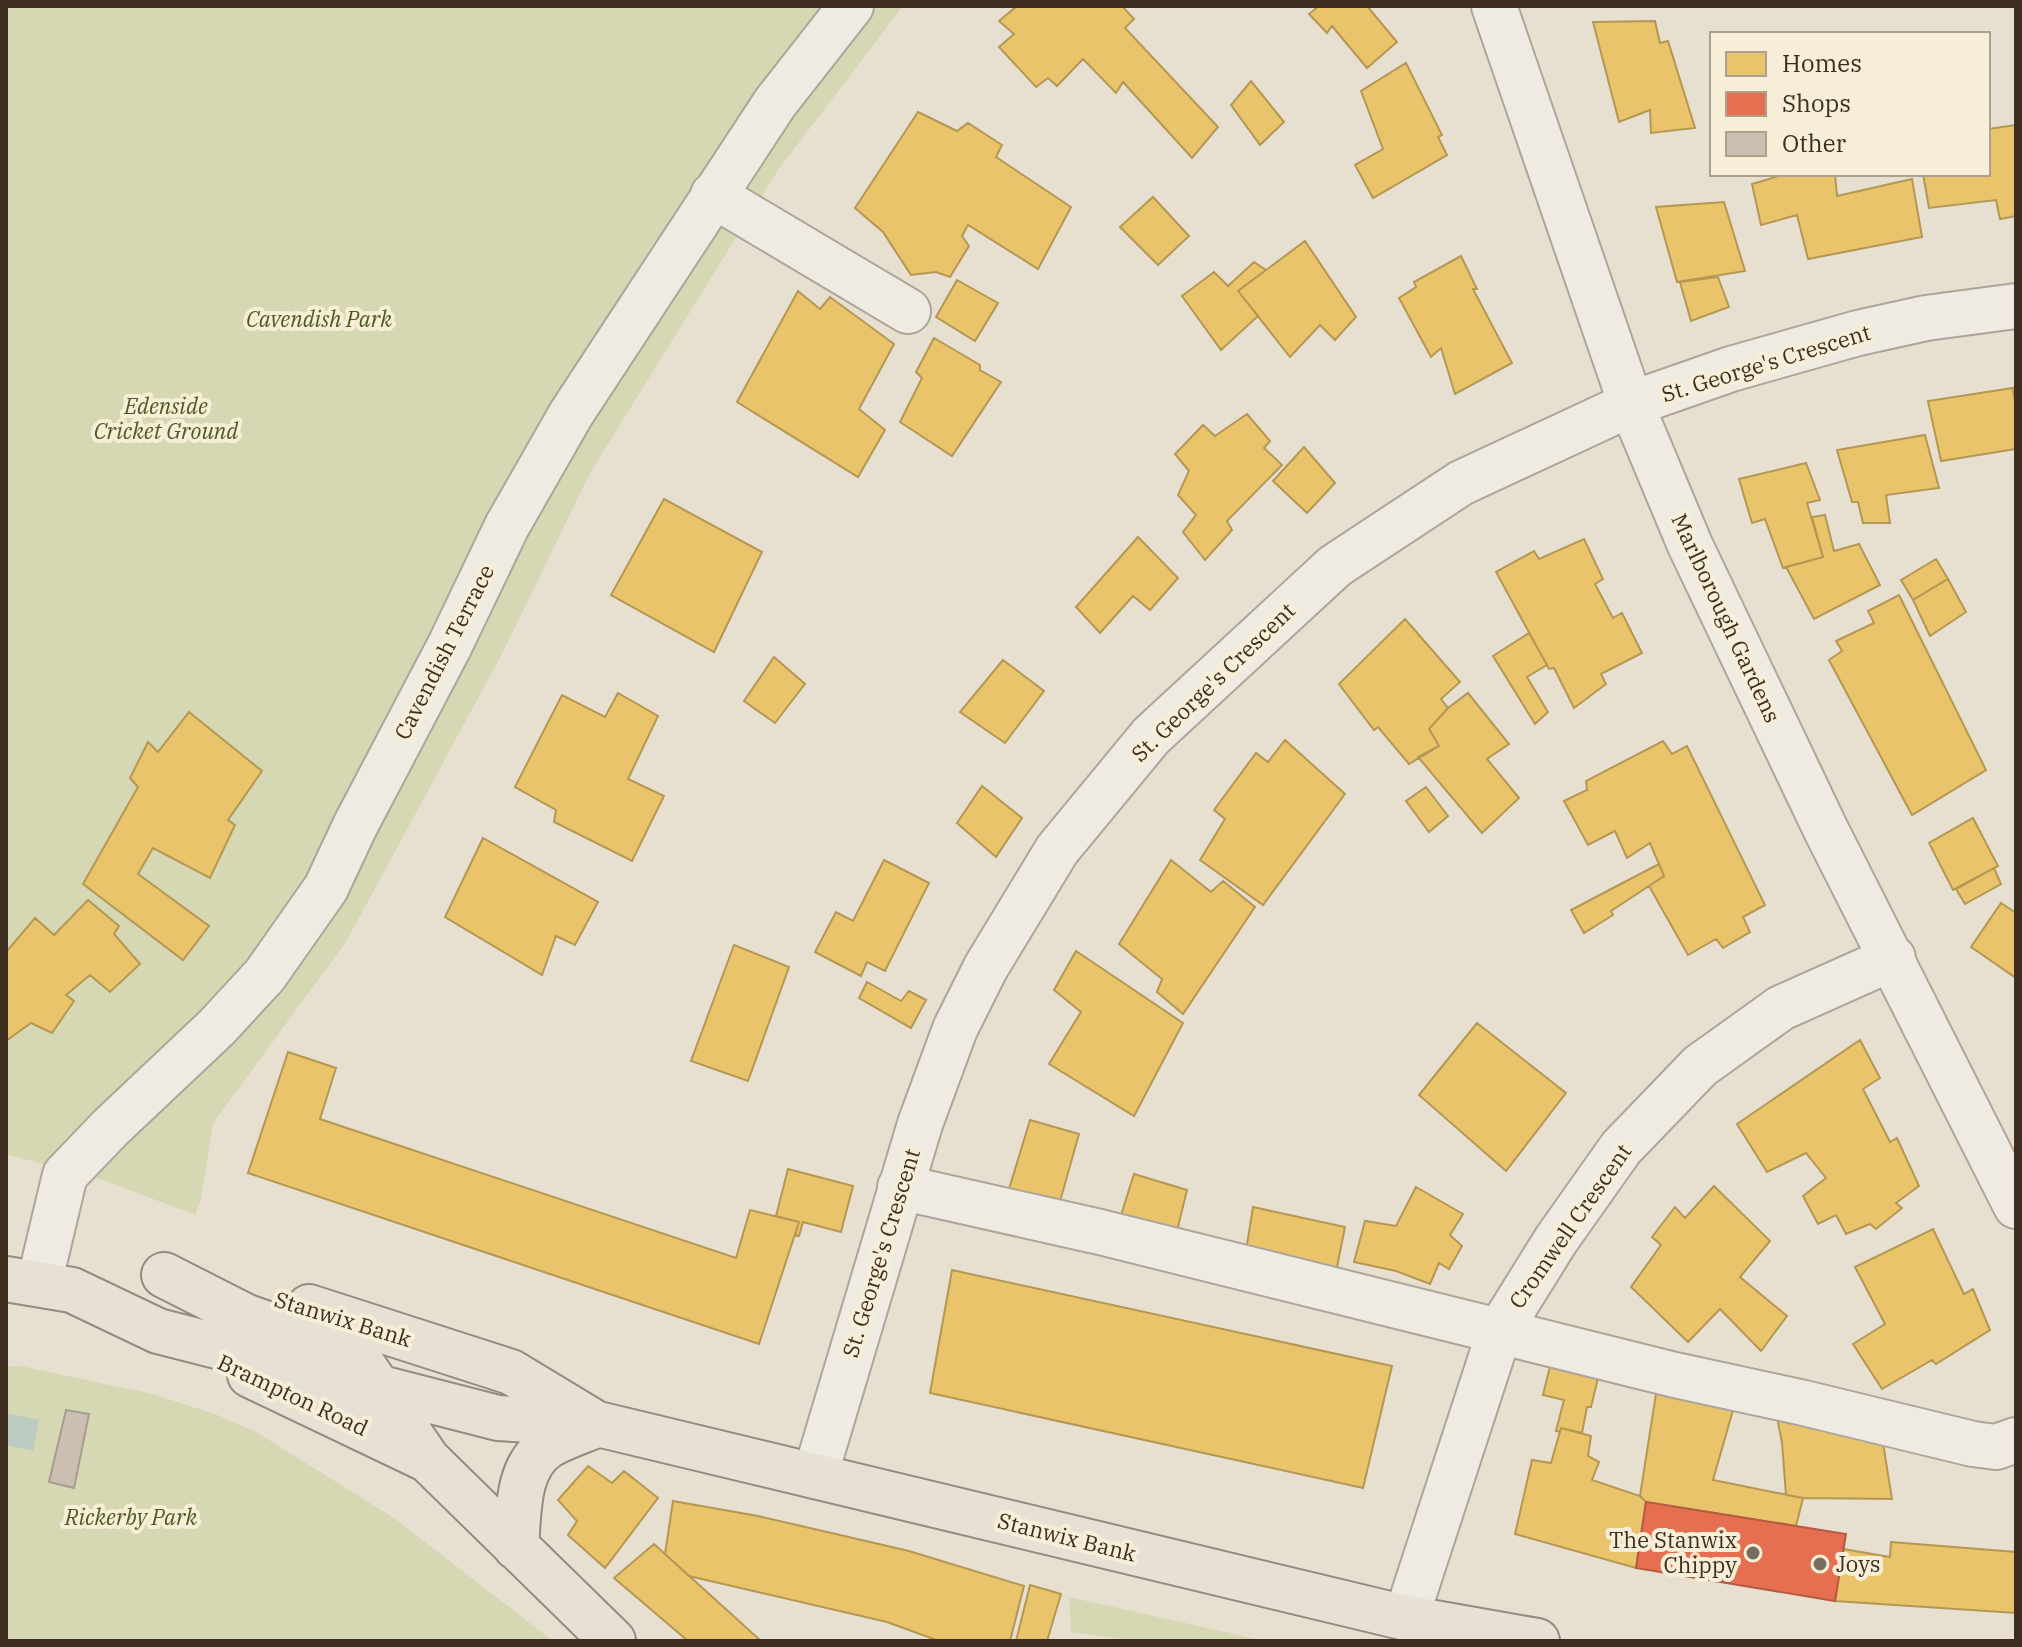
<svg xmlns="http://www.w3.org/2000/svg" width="2022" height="1647" viewBox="0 0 2022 1647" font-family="'IBM Plex Serif',serif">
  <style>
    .green { fill: #d6d7b3 }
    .water { fill: #bcccc2 }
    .homes { fill: #e9c46a; stroke: #b59754; stroke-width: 2 }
    .shops { fill: #e76f51; stroke: #b45c42; stroke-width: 2 }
    .building { fill: #cbbfb2; stroke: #a89c90; stroke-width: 2 }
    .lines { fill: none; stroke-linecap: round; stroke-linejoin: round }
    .minor-casing { stroke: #ada599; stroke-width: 48 }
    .major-casing { stroke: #928b80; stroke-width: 48 }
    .minor { stroke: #efebe3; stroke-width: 44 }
    .major { stroke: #e6e1d4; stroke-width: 44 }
    .poi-dot { fill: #786c5e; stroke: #f7eed8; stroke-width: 3 }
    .labels { text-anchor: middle; stroke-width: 8; stroke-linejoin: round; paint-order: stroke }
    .park-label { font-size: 22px; font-style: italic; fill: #4d5a26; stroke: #f7eed8 }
    .street-label { font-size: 22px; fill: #3d2e20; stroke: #f7eed8 }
    .poi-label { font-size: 22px; fill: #3d2e20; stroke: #f7eed8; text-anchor: end }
  </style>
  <rect width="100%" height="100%" fill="#e7e0d1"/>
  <path class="green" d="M 6,6 L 903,6 L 778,170 L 590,473 L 502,654 L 346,942 L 213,1123 L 201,1199 L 195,1215 L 109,1182 L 6,1154 Z
    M 6,1366 L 21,1366 L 152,1394 L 215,1414 L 256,1432 L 394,1518 L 553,1641 L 6,1641 Z
    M 1069,1597 L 1265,1641 L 1135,1641 L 1071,1632 Z"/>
  <path class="water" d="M 6,1413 L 39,1420 L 33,1451 L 6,1445 Z"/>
  <path class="homes" d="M 1017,6 L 1122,6 L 1134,19 L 1125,28 L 1218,127 L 1192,158 L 1123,82 L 1116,93 L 1083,59 L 1057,86 L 1048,78 L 1036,87 L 999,47 L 1014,34 L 999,21 Z
    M 1319,6 L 1367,6 L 1397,42 L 1367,68 L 1332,26 L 1327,33 L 1309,14 Z
    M 1655,21 L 1660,43 L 1668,41 L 1695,128 L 1651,133 L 1650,110 L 1619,122 L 1593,22 Z
    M 1406,63 L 1442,135 L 1438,137 L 1447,155 L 1373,198 L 1355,165 L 1383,149 L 1361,91 Z
    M 1251,81 L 1284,122 L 1260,145 L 1231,105 Z
    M 918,112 L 957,131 L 968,123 L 1002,145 L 996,157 L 1071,207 L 1038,269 L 968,225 L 962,236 L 969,246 L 950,277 L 936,272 L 911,275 L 883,232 L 855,208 Z
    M 2016,125 L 2016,216 L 2000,219 L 1996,200 L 1929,208 L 1923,174 L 1988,174 L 1988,129 Z
    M 1786,174 L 1835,174 L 1837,196 L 1912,179 L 1922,237 L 1808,259 L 1797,215 L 1761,225 L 1752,184 Z
    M 1153,197 L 1189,236 L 1158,265 L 1120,227 Z
    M 1724,202 L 1745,271 L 1677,282 L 1656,207 Z
    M 1305,241 L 1356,317 L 1335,340 L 1320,325 L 1290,357 L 1238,291 Z
    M 1461,256 L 1477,289 L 1473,289 L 1512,363 L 1455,394 L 1441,348 L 1431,357 L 1399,298 L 1416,287 L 1414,282 Z
    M 1254,262 L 1266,270 L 1238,291 L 1258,316 L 1221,350 L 1182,296 L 1214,272 L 1228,286 Z
    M 1718,277 L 1729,307 L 1691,321 L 1680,282 Z
    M 957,280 L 998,303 L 975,341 L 936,317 Z
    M 798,291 L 820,309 L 830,297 L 894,344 L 859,409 L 885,430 L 858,477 L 737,402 Z
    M 934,338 L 980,365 L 980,370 L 1001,382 L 952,456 L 900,422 L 922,378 L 916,372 Z
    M 2013,388 L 2016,410 L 2016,449 L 1941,461 L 1928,401 Z
    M 1247,414 L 1270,441 L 1264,448 L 1282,465 L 1227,521 L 1232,530 L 1205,560 L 1183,532 L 1196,515 L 1178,495 L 1189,471 L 1175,454 L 1203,425 L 1215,436 Z
    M 1925,435 L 1939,488 L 1886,495 L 1890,523 L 1863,523 L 1858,502 L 1852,502 L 1837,450 Z
    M 1304,447 L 1335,483 L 1307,513 L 1273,481 Z
    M 1806,463 L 1820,500 L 1807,503 L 1823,557 L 1783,568 L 1765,519 L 1752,523 L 1739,479 Z
    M 664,499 L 762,552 L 714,652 L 611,595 Z
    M 1825,515 L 1834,551 L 1859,544 L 1880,585 L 1814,619 L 1786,567 L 1823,557 L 1812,517 Z
    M 1138,537 L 1178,578 L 1150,610 L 1133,596 L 1100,633 L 1076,607 Z
    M 1584,539 L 1603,579 L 1595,584 L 1613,618 L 1622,613 L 1642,653 L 1601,674 L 1606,684 L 1574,708 L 1554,668 L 1549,669 L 1496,572 L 1534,551 L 1539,559 Z
    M 1936,559 L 1948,579 L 1913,600 L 1901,580 Z
    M 1948,579 L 1966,612 L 1930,636 L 1913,600 Z
    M 1899,595 L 1986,770 L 1912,815 L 1829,660 L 1842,651 L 1836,641 L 1874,623 L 1868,611 Z
    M 1405,619 L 1460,682 L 1441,699 L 1448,708 L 1429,729 L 1439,746 L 1409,764 L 1378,727 L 1374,730 L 1339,684 Z
    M 1529,633 L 1547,665 L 1527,677 L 1548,712 L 1535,724 L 1493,656 Z
    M 774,657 L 805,684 L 775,723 L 744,701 Z
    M 1003,660 L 1044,691 L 1005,743 L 960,712 Z
    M 618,693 L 658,716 L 628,779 L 664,796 L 632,861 L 554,822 L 556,810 L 515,787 L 562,695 L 605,717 Z
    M 1468,693 L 1509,744 L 1487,759 L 1519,798 L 1482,833 L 1418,757 L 1439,746 L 1429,729 L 1448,708 Z
    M 189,712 L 262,771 L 228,820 L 235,825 L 210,878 L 153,848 L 138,874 L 209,926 L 183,960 L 83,884 L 138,787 L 130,778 L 148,742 L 158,752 Z
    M 1285,740 L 1345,794 L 1263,905 L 1200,860 L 1225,819 L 1214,810 L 1256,753 L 1268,762 Z
    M 1663,741 L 1672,754 L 1687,746 L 1765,905 L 1743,917 L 1750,932 L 1723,948 L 1716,939 L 1688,955 L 1649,886 L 1664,876 L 1650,843 L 1627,858 L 1615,831 L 1588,845 L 1564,801 L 1587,790 L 1586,781 Z
    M 982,786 L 1022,818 L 996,857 L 957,823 Z
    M 1426,787 L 1448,816 L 1429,832 L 1406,801 Z
    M 1973,818 L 1998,866 L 1953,890 L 1929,843 Z
    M 483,838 L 598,902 L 575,945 L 556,936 L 542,975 L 445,917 Z
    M 884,860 L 929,883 L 885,971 L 867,962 L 861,976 L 815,952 L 836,912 L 853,921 Z
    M 1171,860 L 1211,892 L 1223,881 L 1255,907 L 1183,1014 L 1157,992 L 1162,979 L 1119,944 Z
    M 1659,864 L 1664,876 L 1611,911 L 1613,915 L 1584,933 L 1571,910 Z
    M 1994,868 L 2001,884 L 1965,904 L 1956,889 Z
    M 88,900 L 119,926 L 114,934 L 140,964 L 110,992 L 90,975 L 66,995 L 74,1001 L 52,1033 L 31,1023 L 6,1041 L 6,952 L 35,918 L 54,935 Z
    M 2001,903 L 2016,913 L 2016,978 L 1971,947 Z
    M 734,945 L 789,967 L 748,1081 L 691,1061 Z
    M 1076,951 L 1183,1023 L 1134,1116 L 1049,1064 L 1081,1012 L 1054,990 Z
    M 867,982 L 901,1001 L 909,991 L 926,1000 L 911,1028 L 859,998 Z
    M 1477,1023 L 1566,1093 L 1506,1171 L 1419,1095 Z
    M 1860,1040 L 1880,1078 L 1863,1089 L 1890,1142 L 1897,1138 L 1919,1186 L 1896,1203 L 1902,1208 L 1876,1229 L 1870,1224 L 1846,1234 L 1836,1215 L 1818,1224 L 1803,1196 L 1826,1178 L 1806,1153 L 1767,1172 L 1737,1124 Z
    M 288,1052 L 336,1068 L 320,1119 L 736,1258 L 750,1210 L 799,1222 L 759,1344 L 248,1173 Z
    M 1030,1120 L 1079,1134 L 1059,1205 L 1006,1199 Z
    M 788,1169 L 853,1186 L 841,1232 L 803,1222 L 799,1236 L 795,1235 L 799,1222 L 776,1216 Z
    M 1134,1174 L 1187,1190 L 1177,1231 L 1121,1215 Z
    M 1714,1186 L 1770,1241 L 1740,1277 L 1787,1316 L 1761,1351 L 1720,1309 L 1688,1342 L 1631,1287 L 1661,1245 L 1652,1237 L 1675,1207 L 1685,1218 Z
    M 1416,1187 L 1463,1214 L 1450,1235 L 1462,1246 L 1449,1269 L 1439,1263 L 1430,1284 L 1396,1271 L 1354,1262 L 1365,1221 L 1396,1226 Z
    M 1253,1207 L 1345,1227 L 1335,1277 L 1245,1257 Z
    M 1933,1229 L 1964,1294 L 1973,1289 L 1990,1330 L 1936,1364 L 1932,1360 L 1882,1389 L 1853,1344 L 1885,1324 L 1855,1267 Z
    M 952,1270 L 1392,1366 L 1363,1488 L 930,1393 Z
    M 1553,1354 L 1601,1366 L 1591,1407 L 1587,1407 L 1582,1433 L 1561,1428 L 1560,1432 L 1556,1431 L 1564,1400 L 1543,1395 Z
    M 1658,1381 L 1715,1385 L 1715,1407 L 1733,1410 L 1713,1480 L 1803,1498 L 1796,1526 L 1646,1502 L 1640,1496 Z
    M 1776,1412 L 1883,1443 L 1892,1499 L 1803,1498 L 1786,1495 L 1782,1443 Z
    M 1561,1428 L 1591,1436 L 1588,1456 L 1599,1462 L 1592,1480 L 1640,1496 L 1646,1502 L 1636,1568 L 1515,1534 L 1532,1460 L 1551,1463 Z
    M 588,1466 L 612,1483 L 624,1471 L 658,1498 L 605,1568 L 568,1535 L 577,1521 L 558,1500 Z
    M 673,1501 L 758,1516 L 909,1551 L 1024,1586 L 1010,1641 L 939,1641 L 887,1622 L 689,1576 L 665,1554 Z
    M 1891,1542 L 2016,1552 L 2016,1613 L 1835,1601 L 1843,1549 L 1890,1557 Z
    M 654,1544 L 665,1554 L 761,1641 L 688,1641 L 614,1578 Z
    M 1030,1585 L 1061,1594 L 1047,1641 L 1016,1641 Z"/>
  <path class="shops" d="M 1646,1502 L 1846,1534 L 1835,1601 L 1636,1568 Z"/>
  <path class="building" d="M 66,1410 L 89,1414 L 74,1488 L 49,1482 Z"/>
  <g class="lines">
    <defs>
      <path id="minor" d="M 1494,6 L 1631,404 L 1690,545 L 1826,830 L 2016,1206
        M 713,195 L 908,311
        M 900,1187 L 1100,1232 L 1675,1375 L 1804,1403 L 1973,1444 L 1996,1447 L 2016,1440
        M 39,1284 L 65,1175 L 110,1128 L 217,1027 L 265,975 L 326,888 L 355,826 L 450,645 L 507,526 L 571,414 L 775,103 L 851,6
        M 815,1476 L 920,1124 L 955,1029 L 986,967 L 1057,850 L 1151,736 L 1335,566 L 1461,483 L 1631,404 L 1731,369 L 1858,333 L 1926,318 L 2016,306
        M 1406,1618 L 1500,1330 L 1556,1240 L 1621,1148 L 1700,1066 L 1781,1008 L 1893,958"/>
      <path id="major" d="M 164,1275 L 247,1317 L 356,1355 L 428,1460 L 613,1641
        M 6,1279 L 72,1290 L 158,1331 L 498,1418 L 598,1424 L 1406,1618 L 1537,1641
        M 309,1307 L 511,1372 L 592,1421
        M 250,1375 L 428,1460
        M 516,1547 C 519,1513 516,1467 548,1446 C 563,1437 580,1432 596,1425"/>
    </defs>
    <use href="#minor" class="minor-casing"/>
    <use href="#major" class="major-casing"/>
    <use href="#minor" class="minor"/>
    <use href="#major" class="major"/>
  </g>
  <g class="poi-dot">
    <circle cx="1753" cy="1553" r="8"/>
    <circle cx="1820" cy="1564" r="8"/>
  </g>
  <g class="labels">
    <g class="park-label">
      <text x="319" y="327">Cavendish Park</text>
      <text x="166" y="414">Edenside<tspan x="166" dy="25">Cricket Ground</tspan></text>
      <text x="131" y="1525">Rickerby Park</text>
    </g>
    <g class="street-label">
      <text transform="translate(1766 363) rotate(-17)" y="8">St. George's Crescent</text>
      <text transform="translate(1726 618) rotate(65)" y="8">Marlborough Gardens</text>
      <text transform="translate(444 652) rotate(-63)" y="8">Cavendish Terrace</text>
      <text transform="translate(1213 682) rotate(-44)" y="8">St. George's Crescent</text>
      <text transform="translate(1570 1226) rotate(-55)" y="8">Cromwell Crescent</text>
      <text transform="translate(881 1253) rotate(-73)" y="8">St. George's Crescent</text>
      <text transform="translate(343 1319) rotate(17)" y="8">Stanwix Bank</text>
      <text transform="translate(293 1395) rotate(25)" y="8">Brampton Road</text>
      <text transform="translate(1067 1537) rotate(14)" y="8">Stanwix Bank</text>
    </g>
    <g class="poi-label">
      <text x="1737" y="1548">The Stanwix<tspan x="1737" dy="25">Chippy</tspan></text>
      <text x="1836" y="1572" text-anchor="start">Joys</text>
    </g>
  </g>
  <rect width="2022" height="1647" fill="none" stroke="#3d2e20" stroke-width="16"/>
  <rect x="1710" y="32" width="280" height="144" fill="#f7eed8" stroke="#ada18e" stroke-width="2"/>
  <rect x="1726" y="52" width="40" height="24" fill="#e9c46a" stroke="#ada18e" stroke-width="2"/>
  <text x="1782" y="72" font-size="24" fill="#3d2e20">Homes</text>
  <rect x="1726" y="92" width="40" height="24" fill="#e76f51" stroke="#ada18e" stroke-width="2"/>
  <text x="1782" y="112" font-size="24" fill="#3d2e20">Shops</text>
  <rect x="1726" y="132" width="40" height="24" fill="#cbbfb2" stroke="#ada18e" stroke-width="2"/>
  <text x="1782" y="152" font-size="24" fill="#3d2e20">Other</text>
</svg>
